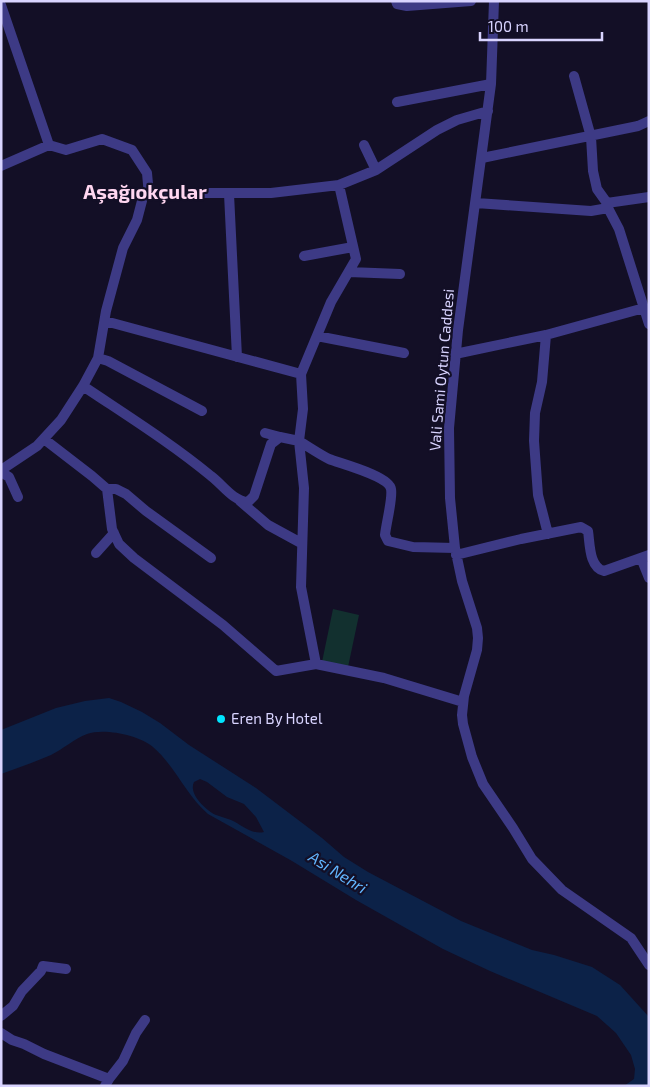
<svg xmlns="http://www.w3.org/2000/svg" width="650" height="1087" viewBox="0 0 650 1087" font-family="'Exo 2',sans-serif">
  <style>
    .green { fill: #12302f }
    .water { fill: #0c2248; fill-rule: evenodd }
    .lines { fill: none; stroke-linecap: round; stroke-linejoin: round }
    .minor { stroke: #3d3a85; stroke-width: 10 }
    .poi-dot { fill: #00e5ff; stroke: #130f26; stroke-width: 2 }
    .labels { text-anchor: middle; stroke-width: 4.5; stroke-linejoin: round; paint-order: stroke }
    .street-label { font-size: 15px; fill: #d9d4ff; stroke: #130f26 }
    .poi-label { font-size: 15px; fill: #d9d4ff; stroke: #130f26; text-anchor: start }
    .water-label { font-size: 16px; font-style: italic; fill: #62b6ff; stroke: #130f26 }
    .district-label { font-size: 20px; font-weight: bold; fill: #ffd6f0; stroke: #130f26 }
  </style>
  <rect width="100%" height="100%" fill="#130f26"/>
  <path class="green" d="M 333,609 L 359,615 L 348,667 L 322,662 Z"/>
  <path class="water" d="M 109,698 L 121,702 L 142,712 L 160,723 L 189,745 L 256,788 L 322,838 L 344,857 L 368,872 L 461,921 L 532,950 L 554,955 L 592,967 L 620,985 L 649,1017 L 649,1086 L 624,1086 L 634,1079 L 635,1069 L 631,1055 L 616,1033 L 597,1016 L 490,971 L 443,949 L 356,900 L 292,861 L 208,814 C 186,795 175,766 153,747 C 139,735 104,728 87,734 C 74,739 63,749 51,755 C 35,762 18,768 1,774 L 1,730 L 56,708 L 85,701 ZM 200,779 L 207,782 L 227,797 L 244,804 L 256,817 L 264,832 C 252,835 242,825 231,820 C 226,818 221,817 216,815 C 206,810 188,794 194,782 Z"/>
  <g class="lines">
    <path class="minor" d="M 396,1 L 397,4 L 407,6 L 471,1
      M 494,1 L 491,84 L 458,330 L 449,428 L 450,498 L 455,548 L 462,581 L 477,628 L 478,638 L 477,650 L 464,696 L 462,715 L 463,724 L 472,757 L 483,784 L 513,828 L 532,859 L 562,890 L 631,938 L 649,965
      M 1,5 L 49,145 L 66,150 L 102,139 L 132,150 L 147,173 L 149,195
      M 574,76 L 591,137 L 593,171 L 597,189 L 607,203 L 608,208 L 619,229 L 649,324
      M 397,102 L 491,84
      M 364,145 L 376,170
      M 482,158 L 638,126 L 649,121
      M 1,166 L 49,145
      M 339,185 L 356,259 L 331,302 L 301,374 L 303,409 L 299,441 C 309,447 319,454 329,459 C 342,464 389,476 391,489 C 393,498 386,524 385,535 L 388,541 L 413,547 L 455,548
      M 229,194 L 237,357
      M 476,203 L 591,211 L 608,208
      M 607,203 L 649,197
      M 304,256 L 353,247
      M 349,272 L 400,274
      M 105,321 L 301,374
      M 546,335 L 542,382 L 535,413 L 534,441 L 538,495 L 548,534
      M 317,336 L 404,353
      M 455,354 L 546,335 L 644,308
      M 98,358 L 108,361 L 202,411
      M 83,386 C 126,415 171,443 211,476 C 223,485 233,501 248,502 L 254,496 L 271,444 L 280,437 L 299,441 L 304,488 L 301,587 L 316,664
      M 265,433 L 280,437
      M 44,439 L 92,476 L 107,489 L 112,529 L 119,544 L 134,558 L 223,625 L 276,671 L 316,664 L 384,678 L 463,702
      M 1,470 L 37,446 L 61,420 L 83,386 L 98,358 L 106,311 L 123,248 L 137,220 L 143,197 L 152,193 L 271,193 L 339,185 L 376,170 L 437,130 L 457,120 L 488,111
      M 1,472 L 9,477 L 18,497
      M 107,489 L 116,489 L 126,494 L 146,511 L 211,558
      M 240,501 L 268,525 L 301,543
      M 96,553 L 114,533
      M 456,555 L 521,539 L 581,527 L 588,531 C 590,544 589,567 604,571 L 649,555
      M 641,558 L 649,578
      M 1,1016 L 13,1006 L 22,991 L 41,971 L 43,966 L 66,969
      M 1,1033 L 12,1040 L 24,1044 L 44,1054 L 109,1079 L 105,1086
      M 109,1079 L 123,1061 L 136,1033 L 145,1020"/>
  </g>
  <circle class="poi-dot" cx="221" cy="719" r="5"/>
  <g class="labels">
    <g class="street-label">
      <text transform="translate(442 370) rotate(-85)" y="5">Vali Sami Oytun Caddesi</text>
    </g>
    <g class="poi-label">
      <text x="231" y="724">Eren By Hotel</text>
    </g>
    <g class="water-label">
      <text transform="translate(338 872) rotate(32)" y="6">Asi Nehri</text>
    </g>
    <g class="district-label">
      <text x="145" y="199">Aşağıokçular</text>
    </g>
  </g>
  <rect width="650" height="1087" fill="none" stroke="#d9d4ff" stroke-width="5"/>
  <path d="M480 32v8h122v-8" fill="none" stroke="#d9d4ff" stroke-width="2.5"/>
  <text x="488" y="32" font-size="15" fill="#d9d4ff" stroke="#130f26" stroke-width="4" paint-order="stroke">100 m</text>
</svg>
